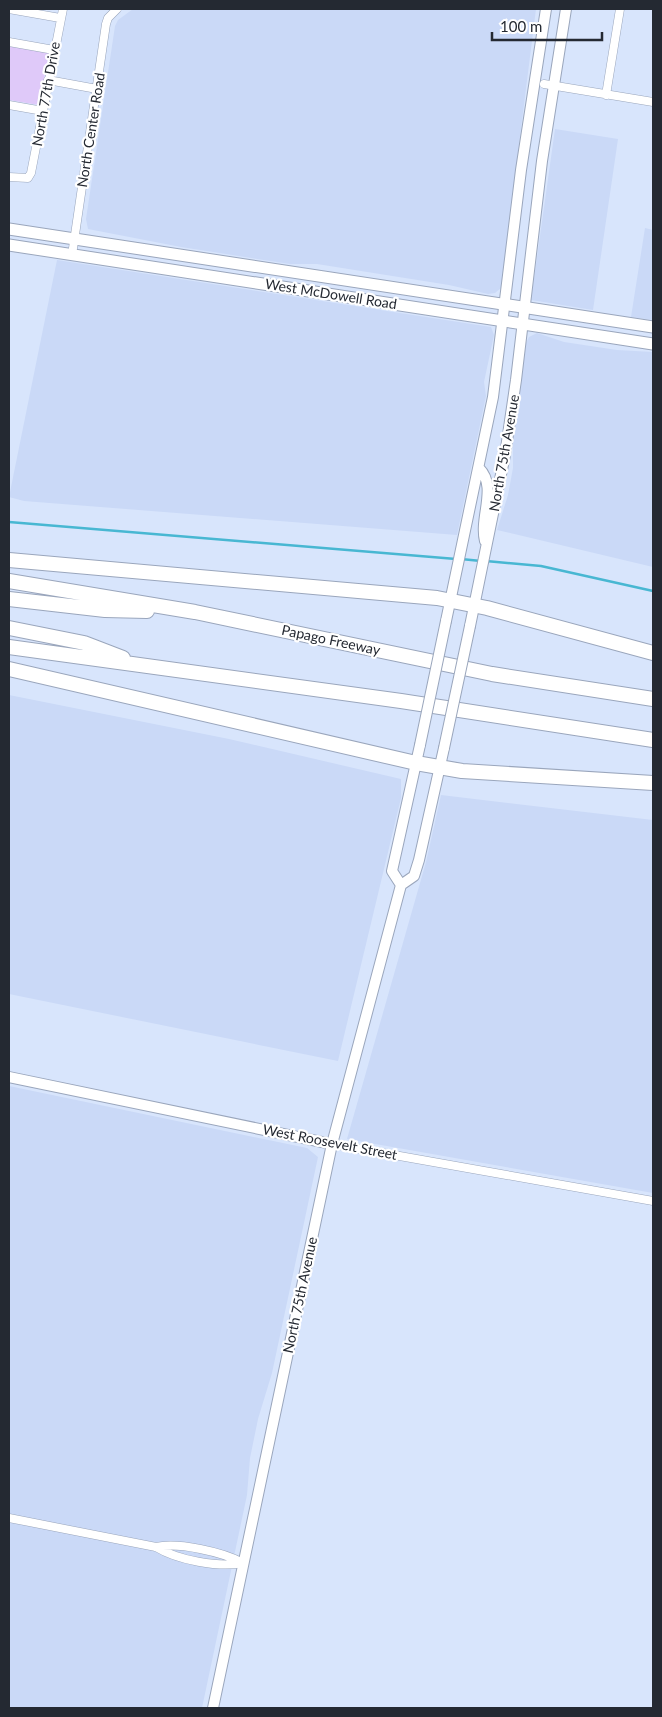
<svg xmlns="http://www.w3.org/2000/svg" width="662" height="1717" viewBox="0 0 662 1717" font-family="Lato,sans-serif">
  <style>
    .built { fill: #cad9f7 }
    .green { fill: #dfc9f9 }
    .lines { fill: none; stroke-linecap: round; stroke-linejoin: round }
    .stream { stroke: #48b7d2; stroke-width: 2.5 }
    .street-casing { stroke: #9aa6bc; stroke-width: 9 }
    .secondary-casing { stroke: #9aa6bc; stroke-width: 12 }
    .primary-casing { stroke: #9aa6bc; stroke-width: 13 }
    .highway-casing { stroke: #9aa6bc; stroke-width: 16 }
    .street { stroke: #fff; stroke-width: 8 }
    .secondary { stroke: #fff; stroke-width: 10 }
    .primary { stroke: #fff; stroke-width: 11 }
    .highway { stroke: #fff; stroke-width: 14 }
    .secondary-bridge-casing { stroke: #9aa6bc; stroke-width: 12; stroke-linecap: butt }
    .secondary-bridge { stroke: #fff; stroke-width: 10 }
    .labels { text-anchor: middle; stroke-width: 4.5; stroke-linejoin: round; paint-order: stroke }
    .street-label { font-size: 14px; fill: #242932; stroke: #fff }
  </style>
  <rect width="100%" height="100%" fill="#d8e5fc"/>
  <path class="built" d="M 133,9 L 536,9 L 501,288 L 495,293 L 488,294 L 449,285 L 317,264 L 290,264 L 181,247 L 88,229 L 86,219 L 115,26 L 118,20 Z
    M 555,129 L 618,139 L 593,310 L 531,300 Z
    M 645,228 L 653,230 L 653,320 L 631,317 Z
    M 57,260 L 491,327 L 494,335 L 484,382 L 486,396 L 457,535 L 24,501 L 9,497 Z
    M 537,333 L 564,342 L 617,350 L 653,352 L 653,567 L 497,530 L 508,495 L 513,468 L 513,444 L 526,343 L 529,337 Z
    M 9,695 L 229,739 L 401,779 L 401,798 L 338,1061 L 9,994 Z
    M 441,795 L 653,820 L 653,1193 L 347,1139 L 426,862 Z
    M 9,1086 L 307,1148 L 318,1157 L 272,1373 L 258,1419 L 250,1458 L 247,1495 L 202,1708 L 9,1708 Z"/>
  <path class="green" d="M 9,46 L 49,53 L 39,105 L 9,100 Z"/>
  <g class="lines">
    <path class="stream" d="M 9,522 L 456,559
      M 461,559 L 481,561
      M 486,561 L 541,566 L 653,591"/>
    <defs>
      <path id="street" d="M 9,9 L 60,18
        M 9,42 L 54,50
        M 48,80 L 97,89
        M 544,84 L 653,102
        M 606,95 L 620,9
        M 9,105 L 43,111
        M 9,177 L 28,178 L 31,173 L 63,9
        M 72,255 L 106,24 L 108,18 L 117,9
        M 332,1144 L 653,1201
        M 9,1518 L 156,1547 C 177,1560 219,1568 243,1563
        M 156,1547 C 178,1542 223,1552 243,1563"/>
      <path id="secondary" d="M 479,468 C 498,487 479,517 485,541
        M 446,621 L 493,397 L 521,170 L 546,9
        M 470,626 L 505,455 L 516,380 L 542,161 L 566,9
        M 401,885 L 392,871 L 420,745
        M 9,1077 L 332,1144
        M 213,1708 L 332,1144 L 401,885 L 414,876 L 419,860 L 444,748"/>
      <path id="primary" d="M 9,229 L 653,327
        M 9,245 L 653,344"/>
      <path id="highway" d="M 9,560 L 437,598 L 487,608 L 653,653
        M 9,581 L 195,612 L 492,674 L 653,699
        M 9,599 L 105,610 L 147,611
        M 9,628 L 84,643 L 123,658
        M 9,647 L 401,701 L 653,740
        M 9,669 L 416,763 L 462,771 L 653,783"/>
    </defs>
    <use href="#street" class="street-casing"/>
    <use href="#secondary" class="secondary-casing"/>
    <use href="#primary" class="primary-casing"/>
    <use href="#highway" class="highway-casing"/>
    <use href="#street" class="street"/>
    <use href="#secondary" class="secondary"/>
    <use href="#primary" class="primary"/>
    <use href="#highway" class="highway"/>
    <defs>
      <path id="secondary-bridge" d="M 420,745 L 446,621
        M 444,748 L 470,626"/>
    </defs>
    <use href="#secondary-bridge" class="secondary-bridge-casing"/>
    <use href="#secondary-bridge" class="secondary-bridge"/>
  </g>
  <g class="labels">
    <g class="street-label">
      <text transform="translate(46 94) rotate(-80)" y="5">North 77th Drive</text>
      <text transform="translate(91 130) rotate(-81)" y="5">North Center Road</text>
      <text transform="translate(331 294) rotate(9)" y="5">West McDowell Road</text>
      <text transform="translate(504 453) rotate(-80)" y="5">North 75th Avenue</text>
      <text transform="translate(331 640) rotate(12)" y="5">Papago Freeway</text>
      <text transform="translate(330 1142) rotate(11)" y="5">West Roosevelt Street</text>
      <text transform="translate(300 1295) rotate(-78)" y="5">North 75th Avenue</text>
    </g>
  </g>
  <rect width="662" height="1717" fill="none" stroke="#242932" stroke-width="20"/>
  <path d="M492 32v8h110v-8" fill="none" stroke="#242932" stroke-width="2.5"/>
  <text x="500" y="32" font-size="15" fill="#242932" stroke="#ffffff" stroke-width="4" paint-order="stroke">100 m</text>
</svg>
